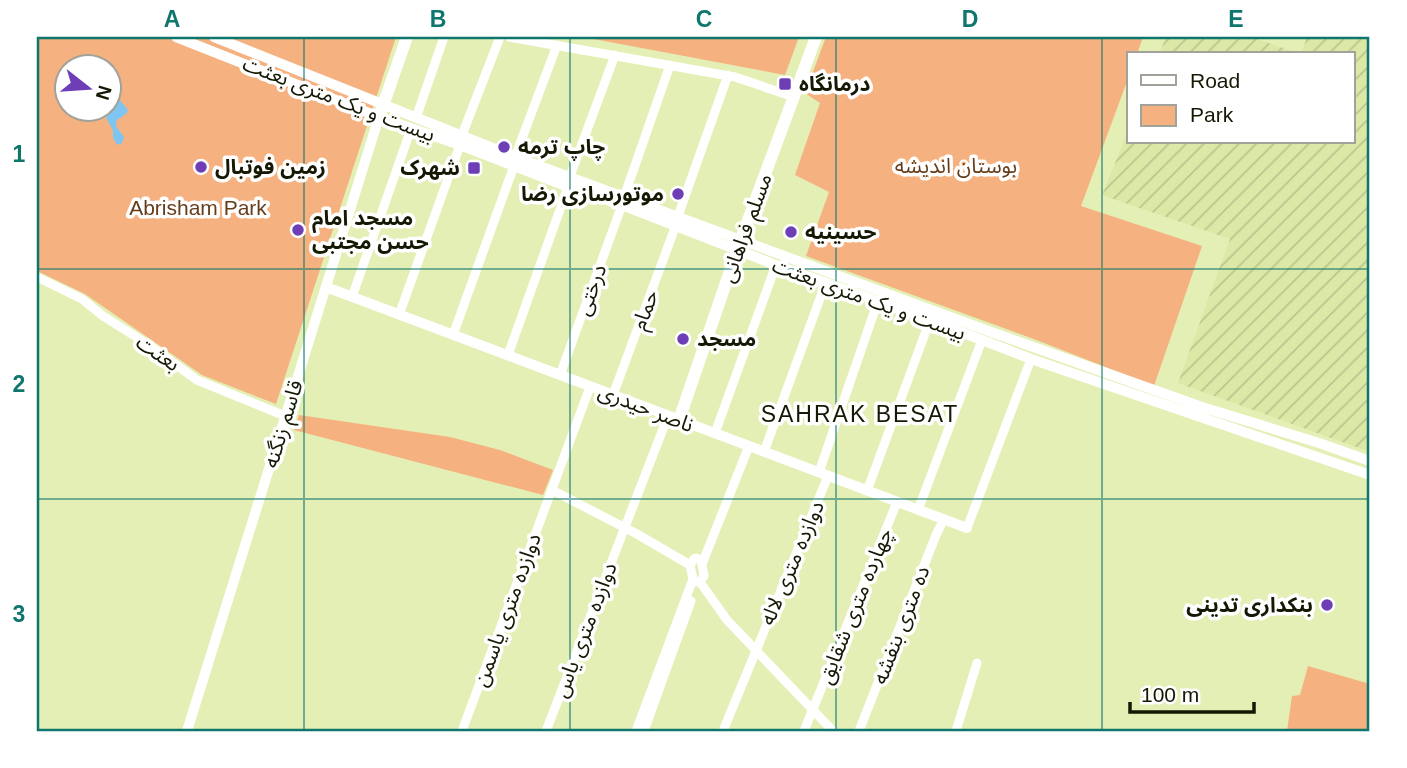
<svg xmlns="http://www.w3.org/2000/svg" width="1407" height="768" viewBox="0 0 1407 768" font-family="Helvetica,'Noto Sans Arabic',sans-serif">
  <style>
    .industrial { fill: url(#industrial-furrows) }
    .park { fill: #f5b17f; fill-rule: evenodd }
    .water { fill: #7fc5f1 }
    .lines { fill: none; stroke-linecap: round; stroke-linejoin: round }
    .minor { stroke: #fff; stroke-width: 9 }
    .tertiary { stroke: #fff; stroke-width: 10 }
    .secondary { stroke: #fff; stroke-width: 12 }
    .grid { fill: none; stroke: #0f766e; stroke-width: 2; stroke-opacity: 0.55 }
    .poi-dot { fill: #6d3eb5; stroke: #fff; stroke-width: 2.5 }
    .labels { text-anchor: middle; stroke-width: 7; stroke-linejoin: round; paint-order: stroke }
    .poi-label { font-size: 21px; font-weight: bold; fill: #151904; stroke: #fff; text-anchor: start }
    .street-label { font-size: 21px; fill: #151904; stroke: #fff }
    .park-label { font-size: 21px; fill: #663d1b; stroke: #fff }
    .neighbourhood-label { font-size: 23px; letter-spacing: 2px; fill: #151904; stroke: #fff }
    .neatline { fill: none; stroke: #0f766e; stroke-width: 2.5 }
    .grid-label { font-size: 23px; text-anchor: middle; font-weight: bold; fill: #0f766e }
  </style>
  <defs>
    <pattern id="industrial-furrows" width="10" height="10" patternUnits="userSpaceOnUse" patternTransform="scale(1.75)"><rect width="10" height="10" fill="#dbe8a6"/><path d="M-1 1l2-2M0 10L10 0M9 11l2-2" fill="none" stroke="#bbc68d"/></pattern>
  </defs>
  <rect width="100%" height="100%" fill="#e4efb5"/>
  <path class="industrial" d="M 1166,37 L 1251,37 L 1301,54 L 1307,37 L 1370,37 L 1370,452 L 1178,383 L 1230,239 L 1102,195 L 1129,129 L 1129,142 L 1353,142 L 1353,54 L 1159,54 Z"/>
  <path class="park" d="M 37,37 L 396,37 L 276,404 L 202,375 L 85,294 L 37,271 ZM 66,66 L 108,66 L 108,108 L 66,108 Z
    M 583,37 L 799,37 L 785,75 Z
    M 826,37 L 1143,37 L 1137,54 L 1129,54 L 1129,76 L 1081,206 L 1202,246 L 1154,386 L 1039,341 L 806,256 L 829,192 L 795,175 L 820,103 L 805,93 Z
    M 299,415 L 450,437 L 500,450 L 553,470 L 543,495 L 294,430 Z
    M 1308,666 L 1370,684 L 1370,731 L 1287,731 L 1292,696 L 1300,695 Z"/>
  <path class="water" d="M 120,100 L 128,110 L 126,114 L 117,120 L 116,126 L 124,137 L 122,143 L 117,145 L 113,138 L 113,130 L 106,118 C 109,109 110,103 120,100 Z"/>
  <g class="lines">
    <path class="minor" d="M 509,37 L 735,77 L 794,97
      M 416,118 L 444,37
      M 462,135 L 500,37
      M 515,157 L 557,45
      M 570,176 L 615,55
      M 624,197 L 670,65
      M 678,216 L 728,75
      M 37,277 L 82,299 L 103,316 L 149,345 L 197,380 L 285,416
      M 352,297 L 411,129
      M 399,315 L 460,145
      M 453,335 L 514,166
      M 508,355 L 568,187
      M 560,375 L 622,205
      M 613,395 L 676,225
      M 715,433 L 776,265
      M 764,452 L 826,282
      M 819,472 L 878,301
      M 552,490 L 637,534 L 690,565
      M 867,491 L 930,320
      M 918,510 L 982,340
      M 967,528 L 1031,359
      M 696,558 L 701,560 L 704,576 L 700,582 L 697,582 L 693,579 L 690,565 L 694,559 Z
      M 702,564 L 749,446
      M 700,582 L 727,620 L 833,731
      M 462,731 L 590,387
      M 546,731 L 668,416
      M 636,731 L 693,579
      M 644,731 L 691,601
      M 723,731 L 828,476
      M 804,731 L 897,502
      M 859,731 L 936,535 L 944,519
      M 956,731 L 977,663"/>
    <path class="tertiary" d="M 176,37 L 379,117 L 460,145 L 568,187 L 622,205 L 776,265 L 930,320 L 1031,359 L 1370,475
      M 214,37 L 515,157 L 994,333 L 1202,407 L 1319,443 L 1370,461
      M 326,287 L 967,528
      M 187,731 L 379,117"/>
    <path class="secondary" d="M 379,117 L 407,37
      M 679,420 L 741,239 L 816,37"/>
  </g>
  <path class="grid" d="M 304,37 L 304,731M 570,37 L 570,731M 836,37 L 836,731M 1102,37 L 1102,731M 37,269 L 1370,269M 37,499 L 1370,499"/>
  <g class="poi-dot">
    <rect x="778" y="77" width="14" height="14" rx="3.5"/>
    <circle cx="504" cy="147" r="7"/>
    <circle cx="201" cy="167" r="7"/>
    <rect x="467" y="161" width="14" height="14" rx="3.5"/>
    <circle cx="678" cy="194" r="7"/>
    <circle cx="298" cy="230" r="7"/>
    <circle cx="791" cy="232" r="7"/>
    <circle cx="683" cy="339" r="7"/>
    <circle cx="1327" cy="605" r="7"/>
  </g>
  <g class="labels">
    <g class="poi-label">
      <text x="799" y="91">درمانگاه</text>
      <text x="518" y="154">چاپ ترمه</text>
      <text x="215" y="174">زمین فوتبال</text>
      <text x="460" y="175" text-anchor="end">شهرک</text>
      <text x="664" y="201" text-anchor="end">موتورسازی رضا</text>
      <text x="312" y="225">مسجد امام<tspan x="312" dy="24">حسن مجتبی</tspan></text>
      <text x="805" y="239">حسینیه</text>
      <text x="697" y="346">مسجد</text>
      <text x="1313" y="612" text-anchor="end">بنکداری تدینی</text>
    </g>
    <g class="street-label">
      <text transform="translate(339 99) rotate(21)" y="7">بیست و یک متری بعثت</text>
      <text transform="translate(746 228) rotate(-70)" y="7">مسلم فراهانی</text>
      <text transform="translate(591 290) rotate(-70)" y="7">درختی</text>
      <text transform="translate(869 299) rotate(20)" y="7">بیست و یک متری بعثت</text>
      <text transform="translate(645 310) rotate(-70)" y="7">حمام</text>
      <text transform="translate(158 353) rotate(34)" y="7">بعثت</text>
      <text transform="translate(646 408) rotate(21)" y="7">ناصر حیدری</text>
      <text transform="translate(283 424) rotate(-73)" y="7">قاسم زنگنه</text>
      <text transform="translate(792 563) rotate(-67)" y="7">دوازده متری لاله</text>
      <text transform="translate(855 606) rotate(-68)" y="7">چهارده متری شقایق</text>
      <text transform="translate(507 610) rotate(-70)" y="7">دوازده متری یاسمن</text>
      <text transform="translate(901 625) rotate(-69)" y="7">ده متری بنفشه</text>
      <text transform="translate(585 630) rotate(-69)" y="7">دوازده متری یاس</text>
    </g>
    <g class="park-label">
      <text x="956" y="173">بوستان اندیشه</text>
      <text x="198" y="215">Abrisham Park</text>
    </g>
    <g class="neighbourhood-label">
      <text x="860" y="422">SAHRAK BESAT</text>
    </g>
  </g>
  <rect width="1407" height="768" fill="none" stroke="#ffffff" stroke-width="77"/>
  <rect x="1127" y="52" width="228" height="91" fill="#ffffff" stroke="#a1a39b" stroke-width="2"/>
  <rect x="1141" y="75" width="35" height="10" fill="#ffffff" stroke="#a1a39b" stroke-width="2"/>
  <text x="1190" y="88" font-size="21" fill="#151904">Road</text>
  <rect x="1141" y="105" width="35" height="21" fill="#f5b17f" stroke="#a1a39b" stroke-width="2"/>
  <text x="1190" y="122" font-size="21" fill="#151904">Park</text>
  <g transform="translate(88 88) rotate(107)"><circle r="33" fill="#ffffff" stroke="#a1a39b" stroke-width="2"/>
  <path d="M0-5L12 26L0 18L-12 26Z" fill="#6d3eb5"/>
  <text y="-10" font-size="19" font-weight="bold" text-anchor="middle" fill="#151904">N</text>
  </g>
  <path d="M1130 702v10h124v-10" fill="none" stroke="#151904" stroke-width="3.5"/>
  <text x="1141" y="702" font-size="21" fill="#151904" stroke="#ffffff" stroke-width="5" paint-order="stroke">100 m</text>
  <rect x="38" y="38" width="1330" height="692" class="neatline"/>
  <g class="grid-label">
    <text x="172" y="27">A</text>
    <text x="438" y="27">B</text>
    <text x="704" y="27">C</text>
    <text x="970" y="27">D</text>
    <text x="1236" y="27">E</text>
    <text x="19" y="162">1</text>
    <text x="19" y="392">2</text>
    <text x="19" y="622">3</text>
  </g>
</svg>
